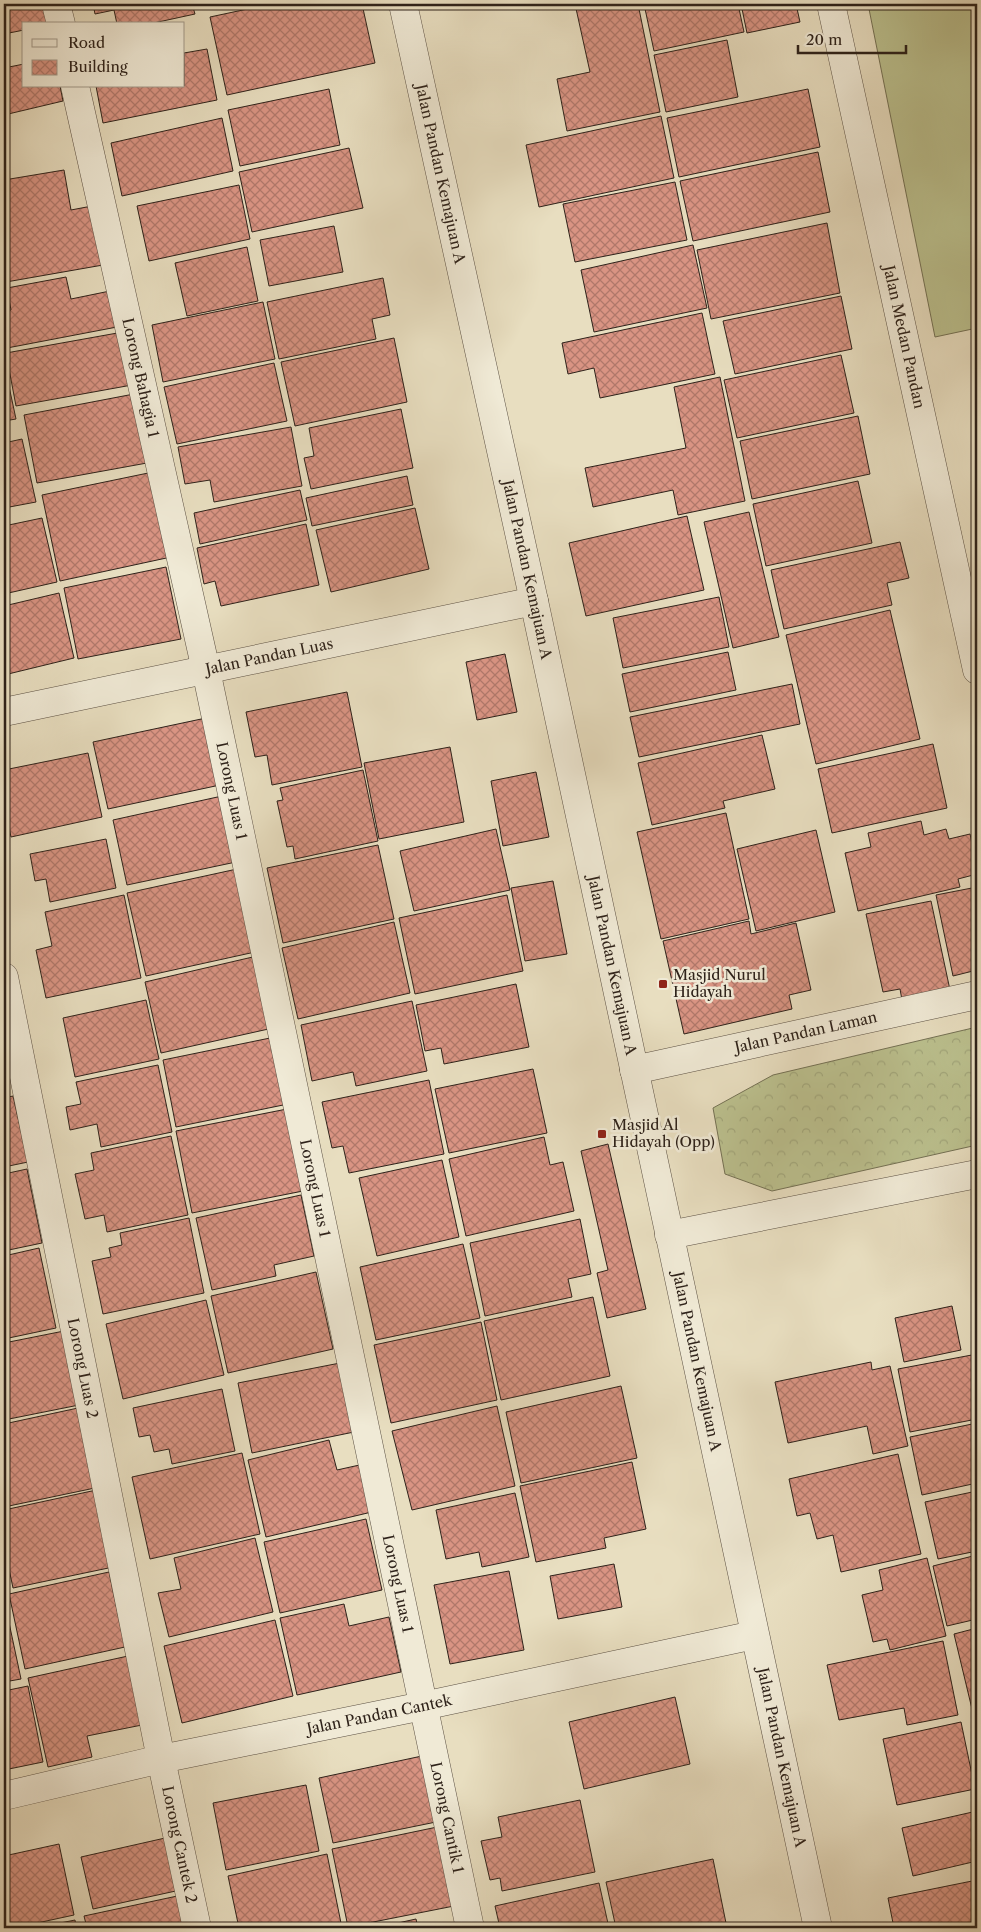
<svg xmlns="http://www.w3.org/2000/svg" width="981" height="1932" viewBox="0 0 981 1932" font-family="'Libre Caslon Text',serif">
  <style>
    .forest { fill: url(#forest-crowns); stroke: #747154 }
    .pitch { fill: #bbc08e; stroke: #747154 }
    .building { fill: url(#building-cross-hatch); stroke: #2e221a }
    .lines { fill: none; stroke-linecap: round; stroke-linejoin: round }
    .minor-casing { stroke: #5c5144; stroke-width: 29 }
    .tertiary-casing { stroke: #5c5144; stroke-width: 29 }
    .minor { stroke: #f0ead6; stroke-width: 28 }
    .tertiary { stroke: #f0ead6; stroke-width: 28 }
    .poi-dot { fill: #8f2418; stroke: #f0ead6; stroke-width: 2 }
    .labels { text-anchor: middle; stroke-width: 5; stroke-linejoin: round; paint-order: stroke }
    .street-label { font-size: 15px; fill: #2e221a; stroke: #f0ead6 }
    .poi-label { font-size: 15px; fill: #2e221a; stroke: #f0ead6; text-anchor: start }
  </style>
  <defs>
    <pattern id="forest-crowns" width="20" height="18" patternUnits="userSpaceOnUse" patternTransform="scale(1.25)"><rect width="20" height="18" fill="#bbc08e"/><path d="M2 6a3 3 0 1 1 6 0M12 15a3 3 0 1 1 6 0" fill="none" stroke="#a1a57a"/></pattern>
    <pattern id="building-cross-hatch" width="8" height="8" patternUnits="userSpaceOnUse" patternTransform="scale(1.25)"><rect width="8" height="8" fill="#d99483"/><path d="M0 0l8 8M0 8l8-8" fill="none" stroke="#b0786a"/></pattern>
  </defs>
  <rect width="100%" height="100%" fill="#e8dec0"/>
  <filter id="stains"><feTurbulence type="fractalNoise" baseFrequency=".004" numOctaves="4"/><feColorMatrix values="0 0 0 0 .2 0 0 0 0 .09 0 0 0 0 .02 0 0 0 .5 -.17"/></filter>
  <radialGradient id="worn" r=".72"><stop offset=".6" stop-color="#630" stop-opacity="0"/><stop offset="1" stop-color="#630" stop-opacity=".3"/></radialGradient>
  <path class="forest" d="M 977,1027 L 977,1145 L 772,1191 L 725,1174 L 713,1108 L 773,1075 Z"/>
  <path class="pitch" d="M 868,4 L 977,4 L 977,328 L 935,337 Z"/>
  <path class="building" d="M 4,4 L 45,4 L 49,24 L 24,24 L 24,30 L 4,34 Z
    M 93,4 L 192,4 L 195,14 L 149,24 L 117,24 L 114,10 L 95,14 Z
    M 271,4 L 362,4 L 375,63 L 227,95 L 210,17 Z
    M 575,4 L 638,4 L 660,112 L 567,131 L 557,79 L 590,72 Z
    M 644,4 L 738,4 L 744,32 L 654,51 Z
    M 741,4 L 796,4 L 800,22 L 747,33 Z
    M 727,40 L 738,97 L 666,112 L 654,55 Z
    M 207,49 L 217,100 L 103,123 L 96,86 L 184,86 L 184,53 Z
    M 24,64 L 24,86 L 60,86 L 63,101 L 4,115 L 4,68 Z
    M 329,89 L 340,145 L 240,166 L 228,110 Z
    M 808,89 L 820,147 L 679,177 L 667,118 Z
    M 661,116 L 674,178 L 539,207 L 526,145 Z
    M 222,118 L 233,171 L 122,196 L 111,143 Z
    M 349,148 L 363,208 L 252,232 L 239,172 Z
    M 818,152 L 830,212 L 693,241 L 680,181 Z
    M 64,170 L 71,210 L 92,206 L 103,265 L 6,282 L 4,270 L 4,180 Z
    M 675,182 L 687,240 L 575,262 L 563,204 Z
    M 239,185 L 250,239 L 149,261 L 137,206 Z
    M 827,223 L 840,293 L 711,319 L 697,250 Z
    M 334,226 L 343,272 L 269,286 L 260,240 Z
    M 693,245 L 707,308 L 594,332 L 581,270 Z
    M 247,247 L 258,301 L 187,316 L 175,263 Z
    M 66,277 L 71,299 L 110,291 L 117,327 L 7,348 L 4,330 L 4,311 L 11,310 L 7,288 Z
    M 383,278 L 390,315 L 372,319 L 376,339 L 279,359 L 267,302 Z
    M 841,296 L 852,349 L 735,374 L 723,321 Z
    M 263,302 L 275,359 L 163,382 L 152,325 Z
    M 702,313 L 715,374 L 600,398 L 594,368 L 568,374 L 562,343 Z
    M 123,332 L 132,385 L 16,406 L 6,353 Z
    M 394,338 L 407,402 L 295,426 L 281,362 Z
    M 841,355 L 854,413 L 737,438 L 724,380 Z
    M 4,363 L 16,419 L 4,421 Z
    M 274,363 L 287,421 L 177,444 L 164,387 Z
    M 720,377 L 745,501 L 678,515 L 673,490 L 593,507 L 585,468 L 686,448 L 674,387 Z
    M 134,394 L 147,463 L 37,483 L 24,415 Z
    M 401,409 L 413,468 L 311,489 L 304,458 L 314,456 L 309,428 Z
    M 858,416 L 870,474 L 752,499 L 740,441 Z
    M 291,427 L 302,486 L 214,502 L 210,480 L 185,484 L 178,447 Z
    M 22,439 L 36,502 L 4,508 L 4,443 Z
    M 153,472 L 171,557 L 60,581 L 42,495 Z
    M 407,476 L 413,505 L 312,526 L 306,498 Z
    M 858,481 L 872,543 L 766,566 L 753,504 Z
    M 300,490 L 307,520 L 200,544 L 194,513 Z
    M 415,508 L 429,569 L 331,592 L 316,530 Z
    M 749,512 L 779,637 L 733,648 L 704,522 Z
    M 687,516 L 704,590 L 586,616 L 569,543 Z
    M 42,518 L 57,582 L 4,594 L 4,526 Z
    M 306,524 L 319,585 L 221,606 L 215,581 L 204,584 L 197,548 Z
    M 900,542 L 909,578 L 887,583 L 892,605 L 784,629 L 771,570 Z
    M 166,567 L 181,639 L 78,659 L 64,588 Z
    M 59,593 L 74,658 L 4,675 L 4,606 Z
    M 719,597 L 729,647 L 623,668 L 613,618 Z
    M 890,610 L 920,739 L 816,764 L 786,635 Z
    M 728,652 L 736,690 L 630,712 L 622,674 Z
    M 505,654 L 517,712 L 477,720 L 466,662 Z
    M 792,684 L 800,724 L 639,757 L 630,717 Z
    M 347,692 L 362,767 L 272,785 L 267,755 L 255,757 L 246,712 Z
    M 206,718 L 220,785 L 108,809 L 93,742 Z
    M 762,735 L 775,789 L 723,801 L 725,808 L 652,825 L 638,763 Z
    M 933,744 L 947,808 L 832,833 L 818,769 Z
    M 450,747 L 464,822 L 379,839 L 364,763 Z
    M 88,753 L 102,817 L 11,837 L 4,804 L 4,770 Z
    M 363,770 L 378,841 L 295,859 L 293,846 L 287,847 L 277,801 L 283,800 L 280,788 Z
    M 536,772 L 549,837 L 503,846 L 491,781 Z
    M 222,796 L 236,862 L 127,885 L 113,820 Z
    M 726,813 L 749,919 L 661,939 L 637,832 Z
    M 921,821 L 924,835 L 946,829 L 949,839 L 970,834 L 977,865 L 977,874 L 958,879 L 960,887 L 858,911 L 845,853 L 871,847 L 868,833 Z
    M 496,829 L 510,890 L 414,911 L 400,851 Z
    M 816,830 L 835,912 L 756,931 L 737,849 Z
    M 106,839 L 116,888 L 50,902 L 46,879 L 35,881 L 30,854 Z
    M 378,845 L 394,919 L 283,943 L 267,868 Z
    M 237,869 L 255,952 L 146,976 L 127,893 Z
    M 553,881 L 567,954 L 525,961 L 511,888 Z
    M 977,887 L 977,970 L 953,976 L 936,895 Z
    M 124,895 L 141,978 L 46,998 L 36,950 L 52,946 L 45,912 Z
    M 507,895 L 523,971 L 415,994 L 399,918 Z
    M 931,901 L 950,990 L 902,1000 L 900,989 L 883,992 L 866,914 Z
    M 749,921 L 751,934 L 796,923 L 811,990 L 789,995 L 792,1009 L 684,1034 L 663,941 Z
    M 394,922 L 410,993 L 298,1019 L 282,948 Z
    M 257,956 L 273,1028 L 161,1053 L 145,982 Z
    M 516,984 L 529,1047 L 444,1064 L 441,1048 L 425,1051 L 416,1005 Z
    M 146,1000 L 159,1059 L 75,1077 L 63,1018 Z
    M 412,1001 L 427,1071 L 356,1086 L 353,1072 L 312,1081 L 301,1025 Z
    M 275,1037 L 288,1104 L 176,1127 L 163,1060 Z
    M 4,1041 L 12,1075 L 4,1076 Z
    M 158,1065 L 172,1132 L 101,1147 L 97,1124 L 70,1130 L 66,1107 L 81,1104 L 76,1082 Z
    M 533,1069 L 547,1133 L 449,1153 L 435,1089 Z
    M 429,1080 L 444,1154 L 349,1173 L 343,1146 L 332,1148 L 322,1102 Z
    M 13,1096 L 28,1162 L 4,1167 L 4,1098 Z
    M 287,1109 L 303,1191 L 192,1213 L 176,1131 Z
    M 171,1136 L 188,1215 L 107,1232 L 104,1215 L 85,1219 L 75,1174 L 94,1170 L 91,1153 Z
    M 544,1137 L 550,1165 L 563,1162 L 574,1211 L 466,1236 L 449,1159 Z
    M 608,1144 L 646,1309 L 607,1318 L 597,1273 L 608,1270 L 581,1151 Z
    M 442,1160 L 459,1237 L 377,1256 L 359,1178 Z
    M 27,1169 L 42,1243 L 4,1251 L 4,1174 Z
    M 301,1195 L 314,1256 L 274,1265 L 276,1276 L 212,1290 L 196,1218 Z
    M 189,1218 L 204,1293 L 103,1314 L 92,1261 L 111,1257 L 109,1248 L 122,1245 L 120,1233 Z
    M 580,1219 L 591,1274 L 568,1279 L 572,1297 L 485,1316 L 470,1243 Z
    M 463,1244 L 480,1318 L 376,1340 L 360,1267 Z
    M 39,1248 L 56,1328 L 4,1339 L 4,1256 Z
    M 316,1272 L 333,1349 L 228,1373 L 211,1296 Z
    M 593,1297 L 610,1376 L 501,1400 L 484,1321 Z
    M 206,1300 L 224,1375 L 123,1399 L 106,1324 Z
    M 952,1306 L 961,1350 L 904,1362 L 895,1318 Z
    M 481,1322 L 497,1400 L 391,1423 L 374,1345 Z
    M 64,1331 L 79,1405 L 4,1420 L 4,1343 Z
    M 977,1354 L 977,1419 L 910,1432 L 898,1369 Z
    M 871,1362 L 872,1370 L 890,1366 L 908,1446 L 873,1454 L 867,1426 L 788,1443 L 775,1382 Z
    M 340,1363 L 354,1432 L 252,1453 L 238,1383 Z
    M 621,1386 L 637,1458 L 521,1483 L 506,1412 Z
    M 222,1389 L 235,1451 L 172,1464 L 169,1449 L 154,1452 L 150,1435 L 139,1437 L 133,1408 Z
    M 497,1406 L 515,1486 L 412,1510 L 392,1431 Z
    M 78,1408 L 95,1488 L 4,1507 L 4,1424 Z
    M 977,1423 L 977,1483 L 922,1495 L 910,1437 Z
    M 329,1440 L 337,1470 L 364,1464 L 376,1511 L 266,1537 L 248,1460 Z
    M 242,1453 L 260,1534 L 150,1559 L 132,1477 Z
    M 898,1454 L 921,1554 L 841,1572 L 833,1535 L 817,1539 L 810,1513 L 797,1516 L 789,1479 Z
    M 632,1462 L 646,1529 L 604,1538 L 606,1548 L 536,1562 L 520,1486 Z
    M 101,1489 L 118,1566 L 13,1588 L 4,1545 L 4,1510 Z
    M 977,1491 L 977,1551 L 938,1559 L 925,1502 Z
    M 515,1493 L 529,1557 L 482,1567 L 479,1552 L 446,1559 L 436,1510 Z
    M 366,1519 L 382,1590 L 280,1613 L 264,1542 Z
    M 255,1538 L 273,1612 L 169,1637 L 158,1593 L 181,1589 L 174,1558 Z
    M 977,1555 L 977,1619 L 947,1626 L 933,1566 Z
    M 927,1558 L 946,1636 L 890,1650 L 887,1639 L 873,1642 L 862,1595 L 883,1590 L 879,1570 Z
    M 614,1564 L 622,1607 L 558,1619 L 550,1576 Z
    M 509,1571 L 524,1650 L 450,1664 L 434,1585 Z
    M 109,1572 L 125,1647 L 25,1669 L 9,1594 Z
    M 4,1599 L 21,1679 L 4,1682 Z
    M 344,1604 L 349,1626 L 389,1617 L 401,1672 L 297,1695 L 280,1618 Z
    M 275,1620 L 293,1696 L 182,1723 L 164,1646 Z
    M 977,1628 L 977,1708 L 972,1709 L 954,1634 Z
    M 943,1641 L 958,1715 L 907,1725 L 904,1708 L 839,1720 L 827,1665 Z
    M 128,1656 L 142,1725 L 87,1736 L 92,1757 L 48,1767 L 28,1678 Z
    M 28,1686 L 43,1762 L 4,1770 L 4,1691 Z
    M 675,1697 L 690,1764 L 584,1789 L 569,1722 Z
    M 961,1722 L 975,1789 L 897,1805 L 883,1739 Z
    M 422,1756 L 436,1822 L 333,1843 L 319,1778 Z
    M 306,1785 L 319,1851 L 226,1870 L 213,1803 Z
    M 580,1800 L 595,1872 L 502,1891 L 500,1878 L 490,1880 L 481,1841 L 502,1837 L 498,1817 Z
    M 977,1811 L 977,1861 L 913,1876 L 902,1828 Z
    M 442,1826 L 459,1905 L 348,1927 L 332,1849 Z
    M 174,1836 L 185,1889 L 93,1909 L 81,1857 Z
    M 59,1844 L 74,1915 L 14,1928 L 4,1928 L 4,1856 Z
    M 327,1854 L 342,1928 L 239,1928 L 228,1876 Z
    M 713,1859 L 727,1928 L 616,1928 L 606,1882 Z
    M 977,1880 L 977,1921 L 939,1928 L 894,1928 L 888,1898 Z
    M 599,1883 L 609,1928 L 500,1928 L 495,1906 Z
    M 182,1895 L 189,1928 L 87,1928 L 84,1916 Z
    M 416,1919 L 418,1928 L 375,1928 Z
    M 75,1920 L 76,1928 L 36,1928 Z"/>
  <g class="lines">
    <defs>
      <g id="minor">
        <path d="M 56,4 L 61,24"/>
        <path id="s1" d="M 831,4 L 977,670"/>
        <path id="s2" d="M 75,86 L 206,670 L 470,1928"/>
        <path id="s3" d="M 4,712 L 534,601"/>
        <path id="s4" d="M 4,977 L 161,1759 L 197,1928"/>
        <path id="s5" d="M 4,1796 L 161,1759 L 423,1706 L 754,1635"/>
      </g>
      <g id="tertiary">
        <path id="s6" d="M 403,4 L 534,601 L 818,1928"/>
        <path id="s7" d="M 634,1070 L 977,995"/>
        <path d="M 669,1235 L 977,1174"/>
      </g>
    </defs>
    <use href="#minor" class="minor-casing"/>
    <use href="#tertiary" class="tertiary-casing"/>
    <use href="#minor" class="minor"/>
    <use href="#tertiary" class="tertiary"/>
  </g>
  <g class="poi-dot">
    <rect x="658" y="979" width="10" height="10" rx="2.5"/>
    <rect x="597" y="1129" width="10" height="10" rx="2.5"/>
  </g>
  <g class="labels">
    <g class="street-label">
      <text dy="5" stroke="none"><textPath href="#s6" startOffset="174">Jalan Pandan Kemajuan A</textPath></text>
      <text dy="5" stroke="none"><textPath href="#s1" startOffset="341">Jalan Medan Pandan</textPath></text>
      <text dy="5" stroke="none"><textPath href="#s2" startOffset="299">Lorong Bahagia 1</textPath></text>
      <text dy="5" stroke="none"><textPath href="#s6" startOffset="579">Jalan Pandan Kemajuan A</textPath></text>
      <text dy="5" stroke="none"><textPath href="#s3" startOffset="271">Jalan Pandan Luas</textPath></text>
      <text dy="5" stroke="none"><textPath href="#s2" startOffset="722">Lorong Luas 1</textPath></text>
      <text dy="5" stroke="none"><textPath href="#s6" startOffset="984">Jalan Pandan Kemajuan A</textPath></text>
      <text dy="5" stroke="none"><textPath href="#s7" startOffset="176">Jalan Pandan Laman</textPath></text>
      <text dy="5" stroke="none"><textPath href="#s2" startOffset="1128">Lorong Luas 1</textPath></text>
      <text dy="5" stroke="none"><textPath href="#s6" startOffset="1389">Jalan Pandan Kemajuan A</textPath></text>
      <text dy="5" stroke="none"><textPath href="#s4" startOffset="399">Lorong Luas 2</textPath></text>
      <text dy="5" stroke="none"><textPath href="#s2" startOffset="1532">Lorong Luas 1</textPath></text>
      <text dy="5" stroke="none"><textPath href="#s5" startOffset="384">Jalan Pandan Cantek</textPath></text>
      <text dy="5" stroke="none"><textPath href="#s6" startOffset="1794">Jalan Pandan Kemajuan A</textPath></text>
      <text dy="5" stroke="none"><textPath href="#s2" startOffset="1771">Lorong Cantik 1</textPath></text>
      <text dy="5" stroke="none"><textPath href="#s4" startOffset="885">Lorong Cantek 2</textPath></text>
    </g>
    <g class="poi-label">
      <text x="673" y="980">Masjid Nurul<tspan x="673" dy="17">Hidayah</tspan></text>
      <text x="612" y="1130">Masjid Al<tspan x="612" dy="17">Hidayah (Opp)</tspan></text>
    </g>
  </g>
  <rect width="981" height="1932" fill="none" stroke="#e8dec0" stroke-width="20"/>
  <rect x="5" y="5" width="971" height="1922" fill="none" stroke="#2e221a" stroke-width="2.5"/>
  <rect x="10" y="10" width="961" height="1912" fill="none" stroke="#2e221a"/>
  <rect x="22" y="22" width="162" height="65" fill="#f0ead6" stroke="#a29a8b"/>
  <rect x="32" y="39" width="25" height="8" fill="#f0ead6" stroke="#a29a8b"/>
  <text x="68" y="48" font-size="15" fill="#2e221a">Road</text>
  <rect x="32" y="60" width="25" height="15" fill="url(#building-cross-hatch)" stroke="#a29a8b"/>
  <text x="68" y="72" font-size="15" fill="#2e221a">Building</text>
  <path d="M798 45v8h108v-8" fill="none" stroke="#2e221a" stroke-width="2.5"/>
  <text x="806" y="45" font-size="15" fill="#2e221a" stroke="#f0ead6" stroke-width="4" paint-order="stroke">20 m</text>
  <rect width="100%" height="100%" filter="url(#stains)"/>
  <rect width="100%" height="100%" fill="url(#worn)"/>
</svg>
